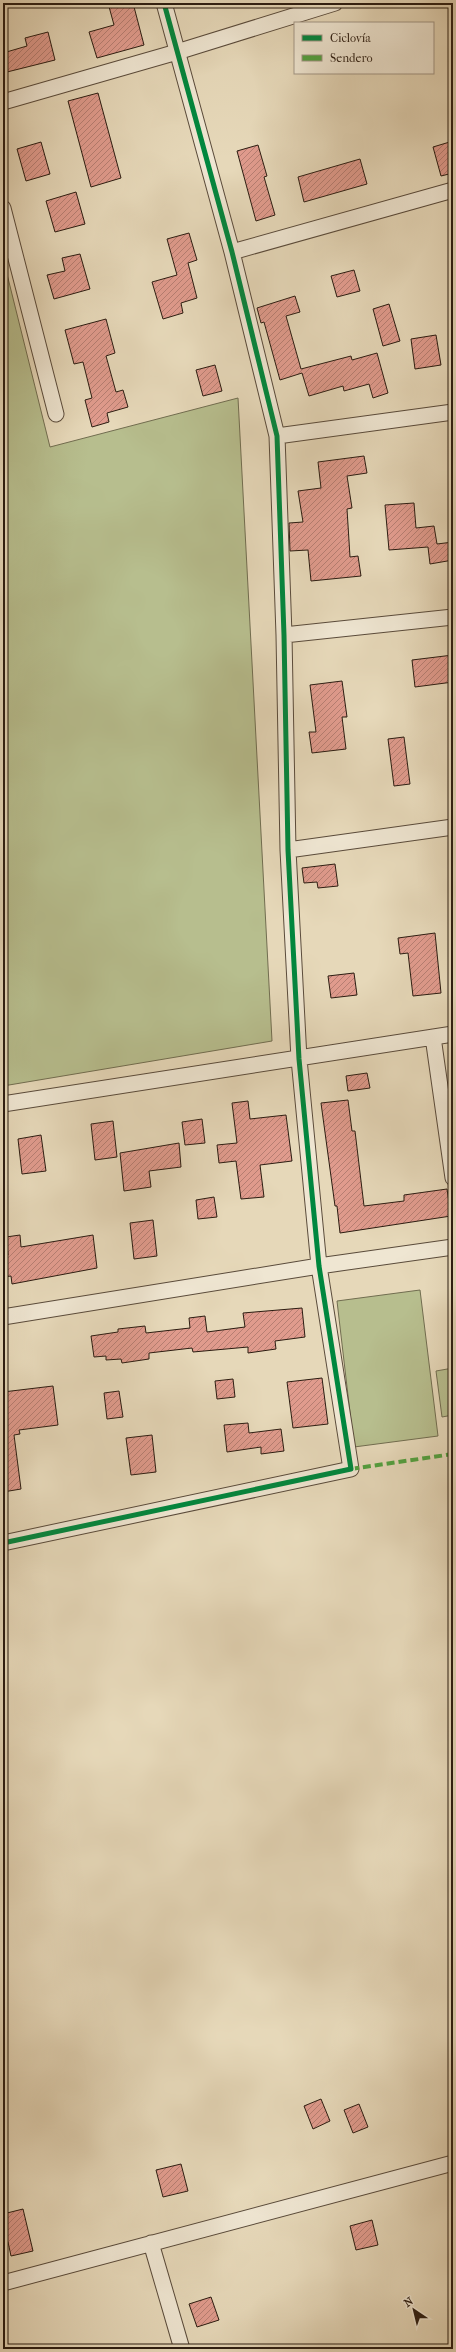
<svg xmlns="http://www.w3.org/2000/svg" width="456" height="2352" viewBox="0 0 456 2352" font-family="'IM FELL French Canon',serif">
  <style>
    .green { fill: #b7be8e; stroke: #716d50 }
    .building { fill: url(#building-hatch); stroke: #2b1c11 }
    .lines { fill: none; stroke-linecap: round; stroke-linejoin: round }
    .street-casing { stroke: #5a4b3b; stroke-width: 17 }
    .street { stroke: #efe6d2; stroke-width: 15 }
    .quiet { stroke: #51a13f; stroke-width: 4; stroke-dasharray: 8 4; stroke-linecap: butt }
    .cycleway-casing { stroke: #efe6d2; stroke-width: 8 }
    .cycleway { stroke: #00873e; stroke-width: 5 }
  </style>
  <defs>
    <pattern id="building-hatch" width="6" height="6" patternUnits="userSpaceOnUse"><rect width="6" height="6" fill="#e09b8d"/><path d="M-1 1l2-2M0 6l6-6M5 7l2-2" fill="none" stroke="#b67e72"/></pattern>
  </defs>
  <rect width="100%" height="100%" fill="#e6d8b9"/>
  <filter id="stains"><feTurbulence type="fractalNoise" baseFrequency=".005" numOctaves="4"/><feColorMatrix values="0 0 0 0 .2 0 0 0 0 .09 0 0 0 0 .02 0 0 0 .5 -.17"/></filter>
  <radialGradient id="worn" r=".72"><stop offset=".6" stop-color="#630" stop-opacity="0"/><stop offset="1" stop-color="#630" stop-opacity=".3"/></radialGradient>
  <path class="green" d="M 3,258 L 50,447 L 238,398 L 272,1041 L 3,1086 Z
    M 420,1290 L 438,1436 L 354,1447 L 337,1301 Z
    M 453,1368 L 453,1415 L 442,1417 L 436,1371 Z"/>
  <path class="building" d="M 108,3 L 133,3 L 144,45 L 97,58 L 89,32 L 114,25 Z
    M 48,32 L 55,60 L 3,73 L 3,53 L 27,46 L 25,38 Z
    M 98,93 L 121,178 L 91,187 L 68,101 Z
    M 453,141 L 453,173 L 441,176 L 433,147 Z
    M 41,142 L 50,174 L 26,181 L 17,149 Z
    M 258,145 L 267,176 L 264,177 L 275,215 L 256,221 L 237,151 Z
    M 360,159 L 367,184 L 304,202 L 298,177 Z
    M 76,192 L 85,224 L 55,232 L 46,201 Z
    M 189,233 L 197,260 L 188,263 L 197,298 L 181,303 L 183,313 L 163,319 L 152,282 L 177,275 L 167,239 Z
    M 80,254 L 90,289 L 54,299 L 47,275 L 65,271 L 62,258 Z
    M 354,270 L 360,291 L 337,297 L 331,276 Z
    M 295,296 L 300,312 L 286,316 L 301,369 L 351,356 L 352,360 L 377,353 L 388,393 L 373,398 L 369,384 L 344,391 L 343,386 L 309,396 L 302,373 L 280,380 L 264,322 L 261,323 L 257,308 Z
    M 389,304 L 400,341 L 383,346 L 373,309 Z
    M 106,319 L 115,353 L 106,356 L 116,392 L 123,390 L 128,407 L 107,413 L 109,422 L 92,427 L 85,400 L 92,398 L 83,362 L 74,364 L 65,330 Z
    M 436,335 L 441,365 L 415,369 L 411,339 Z
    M 215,365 L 222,391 L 203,396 L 196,370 Z
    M 364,456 L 367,473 L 347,476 L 352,508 L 347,509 L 350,557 L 358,556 L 361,576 L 311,581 L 308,550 L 290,551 L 289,523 L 303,522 L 298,491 L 321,488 L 318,462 Z
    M 414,503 L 416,528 L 434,526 L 437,544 L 453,542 L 453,560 L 430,564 L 428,547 L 389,550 L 385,505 Z
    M 453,655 L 453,682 L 415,687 L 412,660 Z
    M 342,681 L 347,717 L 342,717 L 346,749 L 312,753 L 309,732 L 316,732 L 310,685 Z
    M 404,737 L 410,784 L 394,786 L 388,739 Z
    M 335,864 L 338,886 L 318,888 L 317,882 L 304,883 L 302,868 Z
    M 435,933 L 441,993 L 413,996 L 408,953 L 400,954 L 398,938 Z
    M 354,973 L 357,995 L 331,998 L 328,976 Z
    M 367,1073 L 370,1088 L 348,1091 L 346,1076 Z
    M 348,1100 L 352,1131 L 355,1131 L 364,1206 L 404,1201 L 404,1195 L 447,1189 L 451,1216 L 340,1233 L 337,1206 L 335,1206 L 321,1103 Z
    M 248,1101 L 250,1119 L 286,1115 L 292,1161 L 260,1165 L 264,1197 L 241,1199 L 236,1161 L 219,1163 L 217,1145 L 237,1143 L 232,1103 Z
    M 202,1119 L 205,1143 L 185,1145 L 182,1122 Z
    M 113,1121 L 117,1157 L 95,1160 L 91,1124 Z
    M 41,1135 L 46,1171 L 22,1174 L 18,1139 Z
    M 179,1143 L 181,1167 L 149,1171 L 151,1187 L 124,1191 L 120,1153 Z
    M 214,1197 L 217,1217 L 198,1219 L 196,1200 Z
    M 153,1220 L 157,1256 L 134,1259 L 130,1223 Z
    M 20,1235 L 21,1247 L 93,1235 L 97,1268 L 12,1284 L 11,1276 L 3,1277 L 3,1255 L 8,1255 L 6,1237 Z
    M 302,1308 L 305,1337 L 275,1341 L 276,1349 L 248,1353 L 248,1347 L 193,1352 L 192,1348 L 149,1353 L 149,1359 L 122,1363 L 121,1359 L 106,1360 L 106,1356 L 94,1357 L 91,1336 L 118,1332 L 118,1329 L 145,1326 L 146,1333 L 190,1328 L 189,1318 L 205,1316 L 207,1332 L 245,1327 L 243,1313 Z
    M 322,1378 L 328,1424 L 293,1428 L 287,1382 Z
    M 233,1379 L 235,1397 L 217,1399 L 215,1381 Z
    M 53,1386 L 58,1425 L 19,1430 L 20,1434 L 14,1435 L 21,1489 L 3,1492 L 3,1392 Z
    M 119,1391 L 123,1417 L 107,1419 L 104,1393 Z
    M 248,1423 L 249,1433 L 281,1429 L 284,1451 L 261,1454 L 261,1447 L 227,1452 L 224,1425 Z
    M 152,1435 L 156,1472 L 131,1475 L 126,1438 Z
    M 321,2099 L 330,2121 L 313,2129 L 304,2106 Z
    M 359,2104 L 368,2127 L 353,2133 L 344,2110 Z
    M 181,2164 L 188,2191 L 163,2197 L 156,2170 Z
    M 23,2209 L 33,2251 L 11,2256 L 8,2242 L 3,2243 L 3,2214 Z
    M 372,2220 L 378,2245 L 356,2250 L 350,2226 Z
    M 211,2297 L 219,2320 L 197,2327 L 189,2304 Z"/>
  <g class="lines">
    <defs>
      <path id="street" d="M 3,102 L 177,52 L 335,3
        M 3,208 L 56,414
        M 232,252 L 453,190
        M 277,436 L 453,412
        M 284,635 L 453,617
        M 288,850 L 453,827
        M 433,1037 L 453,1178
        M 3,1104 L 453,1034
        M 3,1317 L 319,1266 L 453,1247
        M 3,1543 L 351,1469 L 319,1266 L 299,1059 L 288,850 L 284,635 L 277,436 L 232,252 L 164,3
        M 151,2243 L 182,2349
        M 3,2283 L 453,2163"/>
    </defs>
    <use href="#street" class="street-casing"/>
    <use href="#street" class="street"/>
    <path class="quiet" d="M 351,1469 L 453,1454"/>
    <defs>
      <path id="cycleway" d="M 3,1543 L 351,1469 L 319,1266 L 299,1059 L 288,850 L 284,635 L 277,436 L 232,252 L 164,3"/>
    </defs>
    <use href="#cycleway" class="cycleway-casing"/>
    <use href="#cycleway" class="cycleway"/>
  </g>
  <rect width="456" height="2352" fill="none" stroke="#e6d8b9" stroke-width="16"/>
  <rect x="4" y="4" width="448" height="2344" fill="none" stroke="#2b1c11" stroke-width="2"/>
  <rect x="8" y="8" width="440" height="2336" fill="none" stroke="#2b1c11"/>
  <rect x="294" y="22" width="140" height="52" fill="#efe6d2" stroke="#a19585"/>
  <rect x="302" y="35" width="20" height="6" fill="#00873e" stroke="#a19585"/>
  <text x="330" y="42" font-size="12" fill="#2b1c11">Ciclovía</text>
  <rect x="302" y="55" width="20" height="6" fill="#51a13f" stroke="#a19585"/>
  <text x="330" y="62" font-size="12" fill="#2b1c11">Sendero</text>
  <g transform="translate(414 2310) rotate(325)" stroke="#efe6d2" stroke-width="3" paint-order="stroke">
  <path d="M0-3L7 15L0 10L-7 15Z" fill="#2b1c11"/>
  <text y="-6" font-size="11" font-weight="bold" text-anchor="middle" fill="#2b1c11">N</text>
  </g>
  <rect width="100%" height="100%" filter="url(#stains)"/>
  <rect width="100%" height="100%" fill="url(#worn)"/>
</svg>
